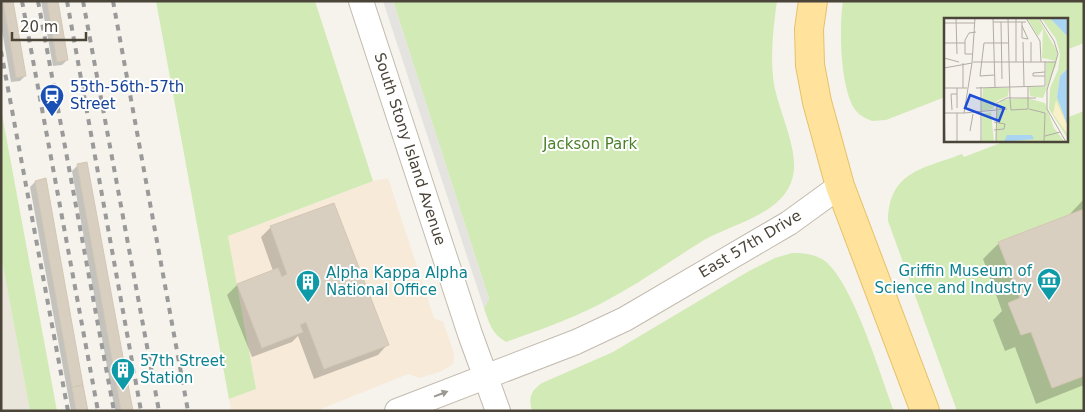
<svg xmlns="http://www.w3.org/2000/svg" width="1085" height="412" viewBox="0 0 1085 412" font-family="'DejaVu Sans',sans-serif">
  <style>
    .residential { fill: #eae5da }
    .commercial { fill: #f7ead8 }
    .green { fill: #d2eab5 }
    .parking { fill: #e5e3e0 }
    .shadow { fill: #0003 }
    .building { fill: #d8cfc1; stroke: #d3c7b4 }
    .lines { fill: none; stroke-linecap: round; stroke-linejoin: round }
    .minor-casing { stroke: #c2bbae; stroke-width: 26 }
    .major-casing { stroke: #e6c16a; stroke-width: 30 }
    .minor { stroke: #fff; stroke-width: 24 }
    .major { stroke: #ffe39c; stroke-width: 28 }
    .rail { stroke: #9a9a9a; stroke-width: 4; stroke-dasharray: 6 6; stroke-linecap: butt }
    .oneway { fill: #9c9892 }
    .labels { text-anchor: middle; stroke-width: 4; stroke-linejoin: round; paint-order: stroke }
    .transit-label { font-size: 15px; fill: #164399; stroke: #fff; text-anchor: start }
    .park-label { font-size: 15px; fill: #4a7f2a; stroke: #fff }
    .street-label { font-size: 15px; fill: #4b4439; stroke: #fff }
    .culture-label { font-size: 15px; fill: #0d838f; stroke: #fff; text-anchor: start }
    .inset-road { fill: none; stroke: #b2ada4; stroke-width: 1 }
    .view { fill: #1d4ed8; fill-opacity: 0.15; stroke: #1d4ed8; stroke-width: 2.5 }
    .inset-edge { fill: none; stroke: #4b4439; stroke-width: 2.5 }
  </style>
  <rect width="100%" height="100%" fill="#f6f3ec"/>
  <path class="residential" d="M 1,255 L 30,411 L 1,411 Z"/>
  <path class="commercial" d="M 388,178 L 434,318 L 443,322 L 450,341 L 454,355 L 453,364 L 442,371 L 420,378 L 408,374 L 316,411 L 231,411 L 229,399 L 256,389 L 228,236 L 373,181 Z"/>
  <path class="green" d="M 156,1 L 315,1 L 373,181 L 228,236 L 256,389 L 229,399 Z
    M 393,1 L 777,1 C 773,29 770,57 774,84 C 779,112 799,150 793,176 C 785,214 733,223 704,240 C 673,259 643,281 611,298 C 578,317 542,329 506,342 C 492,334 489,323 484,308 L 489,299 Z
    M 843,1 L 1084,1 L 1084,43 L 1066,50 L 1066,19 L 945,19 L 945,97 L 886,120 L 872,121 C 865,118 858,115 854,108 C 840,85 839,27 843,1 Z
    M 1,109 L 57,411 L 30,411 L 1,255 Z
    M 1084,111 L 1084,411 L 957,411 L 888,221 C 889,171 923,169 962,154 L 964,157 L 1008,140 L 1066,140 L 1066,118 Z
    M 792,253 C 803,253 816,254 825,261 C 853,283 880,374 894,411 L 532,411 C 528,397 531,391 542,383 L 613,352 L 749,271 L 775,258 Z"/>
  <path class="parking" d="M 383,1 L 393,1 L 489,299 L 484,308 Z"/>
  <path class="shadow" d="M 1,1 L 11,1 L 25,76 L 20,81 L 11,82 L 1,25 Z
    M 41,1 L 56,1 L 67,60 L 62,65 L 53,66 Z
    M 86,164 L 132,411 L 115,411 L 72,171 L 77,166 Z
    M 45,180 L 87,411 L 71,411 L 30,187 L 35,182 Z
    M 1084,199 L 1084,385 L 1036,404 L 1015,347 L 1005,351 L 993,320 L 1002,311 L 983,259 L 999,243 L 1068,216 Z
    M 333,204 L 387,345 L 378,355 L 314,379 L 298,336 L 292,342 L 252,357 L 227,295 L 237,285 L 273,271 L 261,237 L 270,228 Z"/>
  <path class="building" d="M 3,1 L 13,1 L 26,76 L 16,78 Z
    M 47,1 L 58,1 L 68,60 L 57,62 Z
    M 87,162 L 125,368 L 114,370 L 77,164 Z
    M 46,178 L 83,385 L 77,386 L 72,387 L 35,181 Z
    M 334,203 L 389,345 L 324,369 L 306,322 L 300,325 L 303,332 L 262,348 L 237,284 L 278,268 L 282,277 L 287,274 L 270,226 Z
    M 1084,209 L 1084,376 L 1052,388 L 1031,332 L 1021,335 L 1008,303 L 1020,298 L 998,242 Z
    M 125,368 L 133,411 L 121,411 L 114,370 Z
    M 83,385 L 88,411 L 76,411 L 72,387 Z"/>
  <g class="lines">
    <defs>
      <path id="minor" d="M 361,1 L 470,334 L 498,411
        M 397,411 L 576,342 L 625,319 L 789,223 L 840,186"/>
      <path id="major" d="M 813,1 L 809,29 L 810,65 L 817,102 L 840,186 L 925,411"/>
    </defs>
    <use href="#minor" class="minor-casing"/>
    <use href="#major" class="major-casing"/>
    <use href="#minor" class="minor"/>
    <use href="#major" class="major"/>
    <path class="rail" d="M 22,1 L 98,411
      M 38,1 L 114,411
      M 67,1 L 141,411
      M 83,1 L 159,411
      M 113,1 L 188,411
      M 1,51 L 68,411"/>
  </g>
  <defs><path id="oneway-solid" d="M-6-.8H1V-3.2L6.5 0L1 3.2V.8H-6Z" transform="scale(1.25)"/></defs>
  <use class="oneway" href="#oneway-solid" transform="translate(441 394) rotate(-21)"/>
  <defs>
    <symbol id="station-pin" viewBox="-11 -11 22 30"><path d="M0 17L-7.5 6A9.5 9.5 0 1 1 7.5 6Z" fill="#1a4fb4" stroke="#fff"/><path d="M-3-6H3Q5-6 5-4V2Q5 4 3 4L4.5 6H3L1.5 4h-3L-3 6H-4.5L-3 4Q-5 4-5 2V-4Q-5-6-3-6ZM-3.5-4v3h7v-3ZM-3.5 1v1.5H-2V1ZM2 1v1.5H3.5V1Z" fill="#fff"/></symbol>
    <symbol id="museum-pin" viewBox="-11 -11 22 30"><path d="M0 17L-7.5 6A9.5 9.5 0 1 1 7.5 6Z" fill="#0f9aa8" stroke="#fff"/><path d="M0-6L6-3V-2H-6V-3ZM-5-1h2V3h-2ZM-1-1h2V3h-2ZM3-1h2V3H3ZM-6 4H6V6H-6Z" fill="#fff"/></symbol>
    <symbol id="building-pin" viewBox="-11 -11 22 30"><path d="M0 17L-7.5 6A9.5 9.5 0 1 1 7.5 6Z" fill="#0f9aa8" stroke="#fff"/><path d="M-4-6H4V6H1V3H-1V6H-4ZM-2.5-4.3h1.7v1.8h-1.7ZM.8-4.3h1.7v1.8H.8ZM-2.5-1h1.7V.8h-1.7ZM.8-1h1.7V.8H.8Z" fill="#fff"/></symbol>
  </defs>
  <g fill-rule="evenodd">
    <use href="#station-pin" x="38" y="82" width="28" height="38"/>
    <use href="#museum-pin" x="1035" y="266" width="28" height="38"/>
    <use href="#building-pin" x="294" y="268" width="28" height="38"/>
    <use href="#building-pin" x="109" y="356" width="28" height="38"/>
  </g>
  <g class="labels">
    <g class="transit-label">
      <text x="70" y="92">55th-56th-57th<tspan x="70" dy="17">Street</tspan></text>
    </g>
    <g class="park-label">
      <text x="590" y="149">Jackson Park</text>
    </g>
    <g class="street-label">
      <text transform="translate(410 149) rotate(72)" y="5">South Stony Island Avenue</text>
      <text transform="translate(750 244) rotate(-31)" y="5">East 57th Drive</text>
    </g>
    <g class="culture-label">
      <text x="1032" y="276" text-anchor="end">Griffin Museum of<tspan x="1032" dy="17">Science and Industry</tspan></text>
      <text x="326" y="278">Alpha Kappa Alpha<tspan x="326" dy="17">National Office</tspan></text>
      <text x="140" y="366">57th Street<tspan x="140" dy="17">Station</tspan></text>
    </g>
  </g>
  <g transform="translate(944 18)">
    <rect width="124" height="124" fill="#f6f3ec"/>
    <path d="M 83,0 L 94,0 L 113,33 L 113,41 L 112,47 L 99,80 L 86,78 L 85,69 L 102,69 L 102,44 L 113,43 L 98,40 L 99,11 L 94,18 ZM 97,0 L 107,0 L 124,19 L 124,50 L 116,58 L 113,79 L 124,109 L 124,121 L 105,91 L 106,70 L 114,52 L 116,36 L 112,21 ZM 39,70 L 65,70 L 64,78 L 53,83 L 49,91 L 37,93 ZM 83,80 L 101,85 L 110,110 L 121,124 L 52,124 L 53,93 L 63,93 L 51,91 L 58,82 ZM 47,94 L 50,124 L 38,124 L 38,96 Z" fill="#d2eab5"/>
    <path d="M 112,82 L 124,109 L 124,117 L 109,96 Z" fill="#f9efc9"/>
    <path d="M 124,0 L 124,19 L 107,1 ZM 124,50 L 124,109 L 113,79 L 116,58 ZM 63,117 L 88,117 L 90,121 L 60,124 Z" fill="#a9d4f2"/>
    <path class="inset-road" d="M 12,0 L 13,36M 49,0 L 51,69M 64,0 L 65,44 L 112,44M 72,0 L 72,44M 82,0 L 96,23 L 97,44M 95,0 L 110,23 L 114,36 L 103,72 L 103,91 L 122,124M 49,4 L 82,4M 57,4 L 58,61M 78,4 L 78,20 L 84,21 L 78,8M 0,5 L 31,5M 79,24 L 80,68M 87,24 L 87,44M 0,25 L 21,25M 28,36 L 21,36 L 21,22 L 25,15 L 32,14M 0,40 L 15,44M 29,44 L 65,44 L 66,80M 19,45 L 19,70M 28,45 L 31,0M 0,50 L 28,45 L 20,95M 101,54 L 89,55 L 89,58 L 101,58M 50,57 L 36,58 L 40,25 L 65,25M 0,70 L 23,70M 13,70 L 13,90M 32,70 L 101,68 L 101,43M 66,80 L 67,92 L 84,91 L 84,68M 0,81 L 1,124M 85,91 L 101,95 L 100,124M 8,92 L 7,76 L 13,76M 1,95 L 20,95M 13,95 L 13,124M 20,95 L 63,91M 50,104 L 61,106 L 60,111 L 50,112M 26,113 L 29,96M 101,118 L 116,114M 37,124 L 37,69M 52,124 L 53,85 L 63,80 L 92,80"/>
    <path class="view" d="M 26,77 L 60,90 L 55,103 L 21,90 Z"/>
    <rect width="124" height="124" class="inset-edge"/>
  </g>
  <rect width="1085" height="412" fill="none" stroke="#4b4439" stroke-width="5"/>
  <path d="M12 32v8h74v-8" fill="none" stroke="#4b4439" stroke-width="2.5"/>
  <text x="20" y="32" font-size="15" fill="#4b4439" stroke="#ffffff" stroke-width="4" paint-order="stroke">20 m</text>
</svg>
